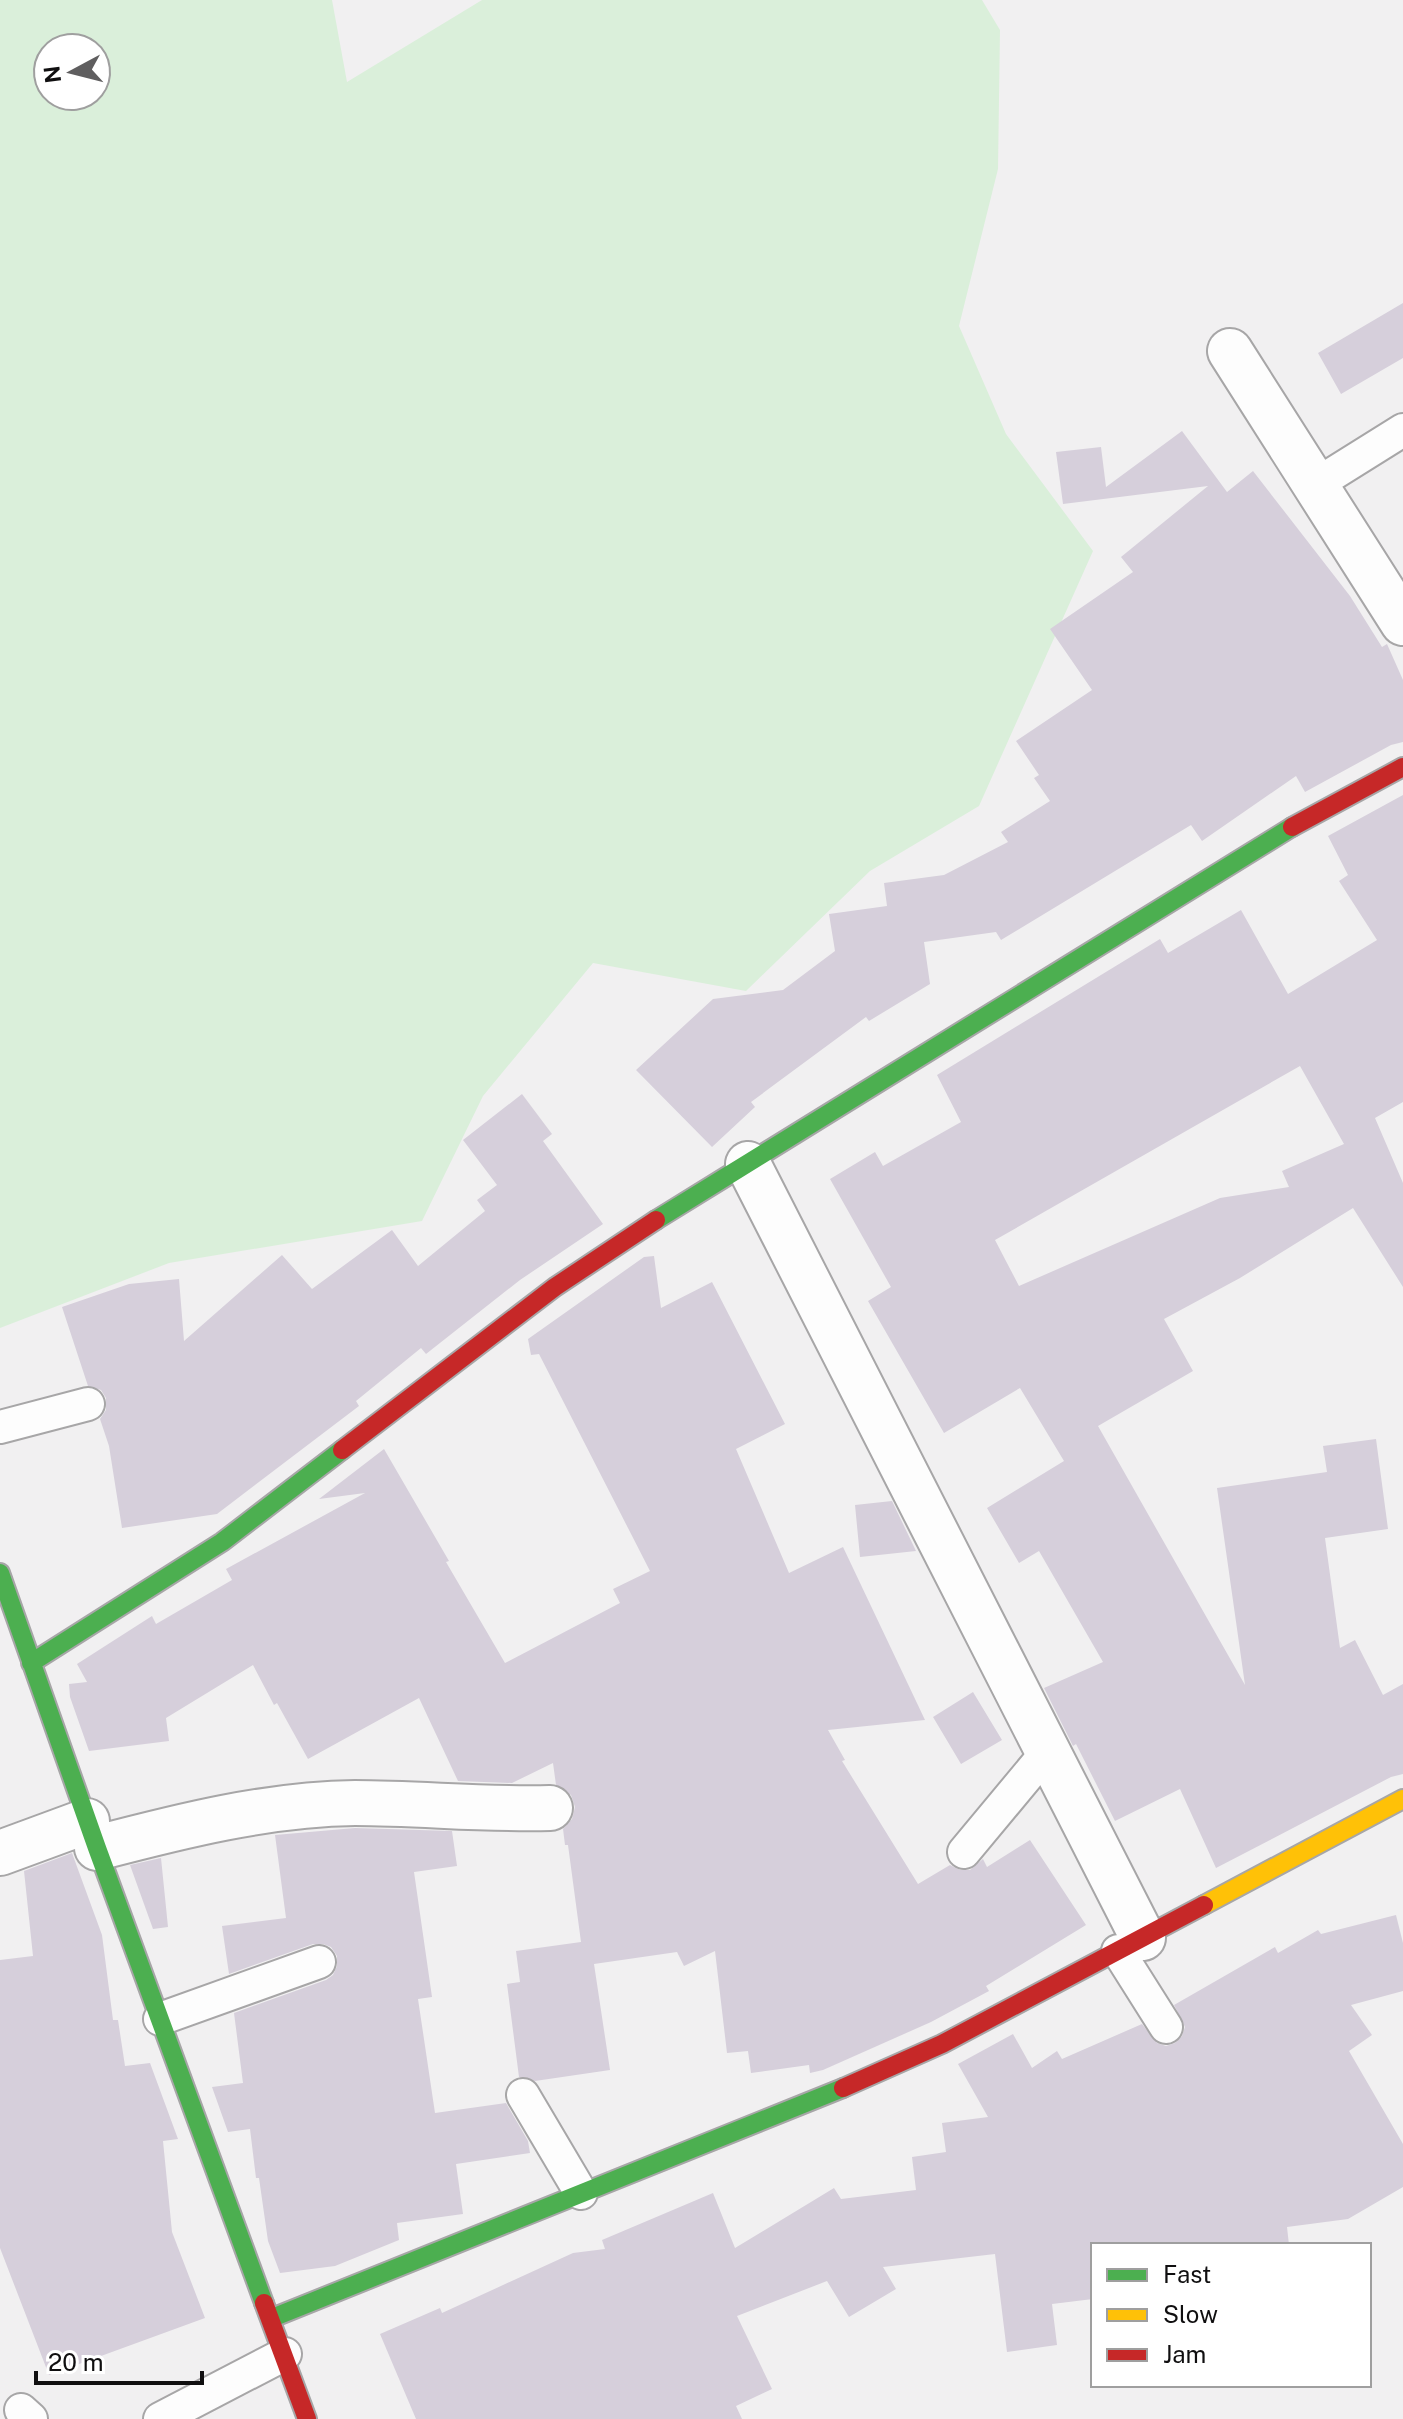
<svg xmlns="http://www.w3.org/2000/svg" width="1403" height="2419" viewBox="0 0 1403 2419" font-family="'Public Sans',sans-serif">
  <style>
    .green { fill: #daefda; fill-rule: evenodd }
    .building { fill: #d6cfdb; fill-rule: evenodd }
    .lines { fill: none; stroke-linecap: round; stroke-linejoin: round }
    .lane-casing { stroke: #a7a6a7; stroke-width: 36 }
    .street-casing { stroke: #a7a6a7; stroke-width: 48 }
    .fast-casing { stroke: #a7a6a7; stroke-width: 22 }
    .slow-casing { stroke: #a7a6a7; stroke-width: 22 }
    .jam-casing { stroke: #a7a6a7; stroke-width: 22 }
    .lane { stroke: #fdfdfd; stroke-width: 32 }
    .street { stroke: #fdfdfd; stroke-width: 44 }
    .fast { stroke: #4caf50; stroke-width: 18 }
    .slow { stroke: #ffc107; stroke-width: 18 }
    .jam { stroke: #c62828; stroke-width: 18 }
  </style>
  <rect width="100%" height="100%" fill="#f1f0f1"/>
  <path class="green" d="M 0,0 L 332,0 L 347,82 L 482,0 L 982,0 L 1000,30 L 998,169 L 959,326 L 1006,434 L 1093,551 L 979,806 L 870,871 L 746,991 L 593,963 L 483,1096 L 422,1221 L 169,1263 L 0,1328 ZM 48,48 L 96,48 L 96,96 L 48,96 Z"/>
  <path class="building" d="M 1403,303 L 1403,358 L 1341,394 L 1318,353 Z
    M 1182,431 L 1227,492 L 1253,471 L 1350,596 L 1382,647 L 1387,644 L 1403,680 L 1403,742 L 1391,745 L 1305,792 L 1296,776 L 1202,841 L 1191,825 L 1001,940 L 996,932 L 924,942 L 930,984 L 869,1021 L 866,1017 L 751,1102 L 755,1107 L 712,1147 L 636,1070 L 713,999 L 783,990 L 835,951 L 829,914 L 887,906 L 884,883 L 944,875 L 1008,842 L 1001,832 L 1050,801 L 1034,778 L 1039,775 L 1016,741 L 1092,690 L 1050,629 L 1133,572 L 1121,557 L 1208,486 L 1063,504 L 1056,452 L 1101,447 L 1106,487 Z
    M 1403,795 L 1403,1102 L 1375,1118 L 1403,1183 L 1403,1287 L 1353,1208 L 1240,1278 L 1164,1319 L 1193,1371 L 1098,1426 L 1245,1685 L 1217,1488 L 1327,1472 L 1323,1446 L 1376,1439 L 1388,1529 L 1325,1538 L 1340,1648 L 1355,1640 L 1383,1695 L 1403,1684 L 1403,1774 L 1391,1777 L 1216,1868 L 1180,1789 L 1115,1821 L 1076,1744 L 1073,1746 L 1044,1688 L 1103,1662 L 1039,1551 L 1019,1563 L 987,1508 L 1064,1461 L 1020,1388 L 944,1433 L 868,1301 L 891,1287 L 830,1179 L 875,1152 L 883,1166 L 961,1122 L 937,1075 L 1160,939 L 1168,953 L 1241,910 L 1288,994 L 1377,940 L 1339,881 L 1348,875 L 1328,836 ZM 1300,1066 L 1344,1144 L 1282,1171 L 1289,1187 L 1220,1198 L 1019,1286 L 995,1240 Z
    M 522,1094 L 552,1134 L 543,1141 L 603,1224 L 520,1280 L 426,1354 L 421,1348 L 356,1401 L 359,1406 L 217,1514 L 122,1528 L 109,1446 L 100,1419 L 106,1410 L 106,1398 L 101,1390 L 88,1386 L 62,1307 L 129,1284 L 179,1279 L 184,1341 L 282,1255 L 312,1289 L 392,1230 L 418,1266 L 485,1211 L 477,1200 L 497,1185 L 463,1140 Z
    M 654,1256 L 661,1308 L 712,1282 L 785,1424 L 736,1449 L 789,1573 L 843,1547 L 925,1720 L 828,1730 L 845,1760 L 842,1761 L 918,1884 L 950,1865 L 960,1870 L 970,1870 L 983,1859 L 987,1867 L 1030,1840 L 1086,1925 L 986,1986 L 989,1991 L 931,2022 L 823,2070 L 810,2073 L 809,2065 L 751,2073 L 748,2051 L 727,2053 L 715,1951 L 684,1966 L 677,1952 L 594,1964 L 610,2070 L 535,2081 L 519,2077 L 507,1984 L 520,1982 L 516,1951 L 581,1942 L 568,1845 L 565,1845 L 563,1829 L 572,1819 L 575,1807 L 571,1795 L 556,1785 L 553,1763 L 512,1783 L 458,1781 L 419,1698 L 308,1759 L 277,1703 L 274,1705 L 253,1665 L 166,1718 L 169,1741 L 89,1751 L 70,1697 L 69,1684 L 87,1682 L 77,1664 L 152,1616 L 156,1624 L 232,1580 L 226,1569 L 365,1493 L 319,1499 L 384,1449 L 449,1561 L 446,1562 L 505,1663 L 620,1603 L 613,1589 L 650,1571 L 539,1354 L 531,1355 L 528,1339 L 644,1257 Z
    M 892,1501 L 916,1551 L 860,1557 L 855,1505 Z
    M 973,1692 L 1002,1740 L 961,1764 L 933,1717 Z
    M 355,1828 L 452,1831 L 457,1866 L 414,1872 L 432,1997 L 418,1999 L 435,2113 L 506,2103 L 528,2141 L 530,2153 L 456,2164 L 463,2214 L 397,2223 L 399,2240 L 335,2266 L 280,2273 L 268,2241 L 259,2178 L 256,2178 L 250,2129 L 228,2132 L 212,2087 L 243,2083 L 234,2013 L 326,1980 L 333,1975 L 337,1966 L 337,1956 L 331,1947 L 323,1944 L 313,1944 L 229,1974 L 222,1926 L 286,1918 L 275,1835 Z
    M 72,1853 L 102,1935 L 113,2020 L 118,2020 L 125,2066 L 150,2063 L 178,2139 L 163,2141 L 172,2232 L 205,2318 L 49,2375 L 0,2248 L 0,1960 L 33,1956 L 24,1871 Z
    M 161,1858 L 168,1927 L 153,1929 L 130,1865 Z
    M 1396,1915 L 1403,1943 L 1403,1991 L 1351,2005 L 1372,2035 L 1349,2051 L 1403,2144 L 1403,2187 L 1348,2219 L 1287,2227 L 1289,2245 L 1093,2245 L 1093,2299 L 1052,2304 L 1057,2345 L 1007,2352 L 995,2254 L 883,2267 L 896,2289 L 849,2317 L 827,2281 L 737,2316 L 772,2389 L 736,2406 L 742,2419 L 416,2419 L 380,2334 L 440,2308 L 442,2313 L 573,2253 L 605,2249 L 602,2240 L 713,2193 L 735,2248 L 834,2188 L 841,2199 L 916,2190 L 912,2157 L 946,2152 L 942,2123 L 988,2117 L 958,2064 L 1013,2034 L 1032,2068 L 1057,2051 L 1062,2059 L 1142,2024 L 1157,2043 L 1166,2046 L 1175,2043 L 1182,2036 L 1185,2027 L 1174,2005 L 1275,1947 L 1278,1953 L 1318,1930 L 1321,1934 Z"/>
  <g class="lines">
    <defs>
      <path id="lane" d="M 1315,485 L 1403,430
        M 0,1427 L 88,1404
        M 964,1852 L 1048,1751
        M 1118,1951 L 1166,2027
        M 160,2019 L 319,1962
        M 523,2095 L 581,2193
        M 21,2410 L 31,2419
        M 160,2419 L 285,2354"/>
      <path id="street" d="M 1230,351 L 1403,623
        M 748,1164 L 1143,1938
        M 97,1848 C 181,1826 268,1804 355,1803 C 420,1803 485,1810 550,1808
        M 0,1853 L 87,1821"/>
      <path id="fast" d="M 656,1220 L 1292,827
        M 0,1573 L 97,1848 L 264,2303
        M 31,1663 L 222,1542 L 342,1450
        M 272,2318 L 843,2088"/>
      <path id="slow" d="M 1204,1905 L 1403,1799"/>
      <path id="jam" d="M 1292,827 L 1403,767
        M 342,1450 L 555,1287 L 656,1220
        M 843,2088 L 942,2044 L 1204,1905
        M 264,2303 L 307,2419"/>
    </defs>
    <use href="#lane" class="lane-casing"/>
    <use href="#street" class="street-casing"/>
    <use href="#fast" class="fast-casing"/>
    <use href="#slow" class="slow-casing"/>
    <use href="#jam" class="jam-casing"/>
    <use href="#lane" class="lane"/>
    <use href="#street" class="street"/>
    <use href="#fast" class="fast"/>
    <use href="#slow" class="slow"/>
    <use href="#jam" class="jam"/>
  </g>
  <rect x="1091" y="2243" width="280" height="144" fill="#ffffff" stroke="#9f9f9f" stroke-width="2"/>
  <rect x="1107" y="2269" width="40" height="12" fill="#4caf50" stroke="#9f9f9f" stroke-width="2"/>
  <text x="1163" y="2283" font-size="24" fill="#100f10">Fast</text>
  <rect x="1107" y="2309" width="40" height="12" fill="#ffc107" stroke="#9f9f9f" stroke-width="2"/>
  <text x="1163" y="2323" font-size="24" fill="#100f10">Slow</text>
  <rect x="1107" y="2349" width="40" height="12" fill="#c62828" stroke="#9f9f9f" stroke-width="2"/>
  <text x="1163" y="2363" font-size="24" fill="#100f10">Jam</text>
  <g transform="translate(72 72) rotate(263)"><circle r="38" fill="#ffffff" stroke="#9f9f9f" stroke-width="2"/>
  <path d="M0-6L14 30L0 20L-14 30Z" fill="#5f5e5f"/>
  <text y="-12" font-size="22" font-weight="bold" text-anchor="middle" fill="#100f10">N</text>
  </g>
  <path d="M36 2371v12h166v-12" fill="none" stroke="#100f10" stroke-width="4"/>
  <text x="48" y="2371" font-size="24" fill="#100f10" stroke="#ffffff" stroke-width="6" paint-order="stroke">20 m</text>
</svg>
